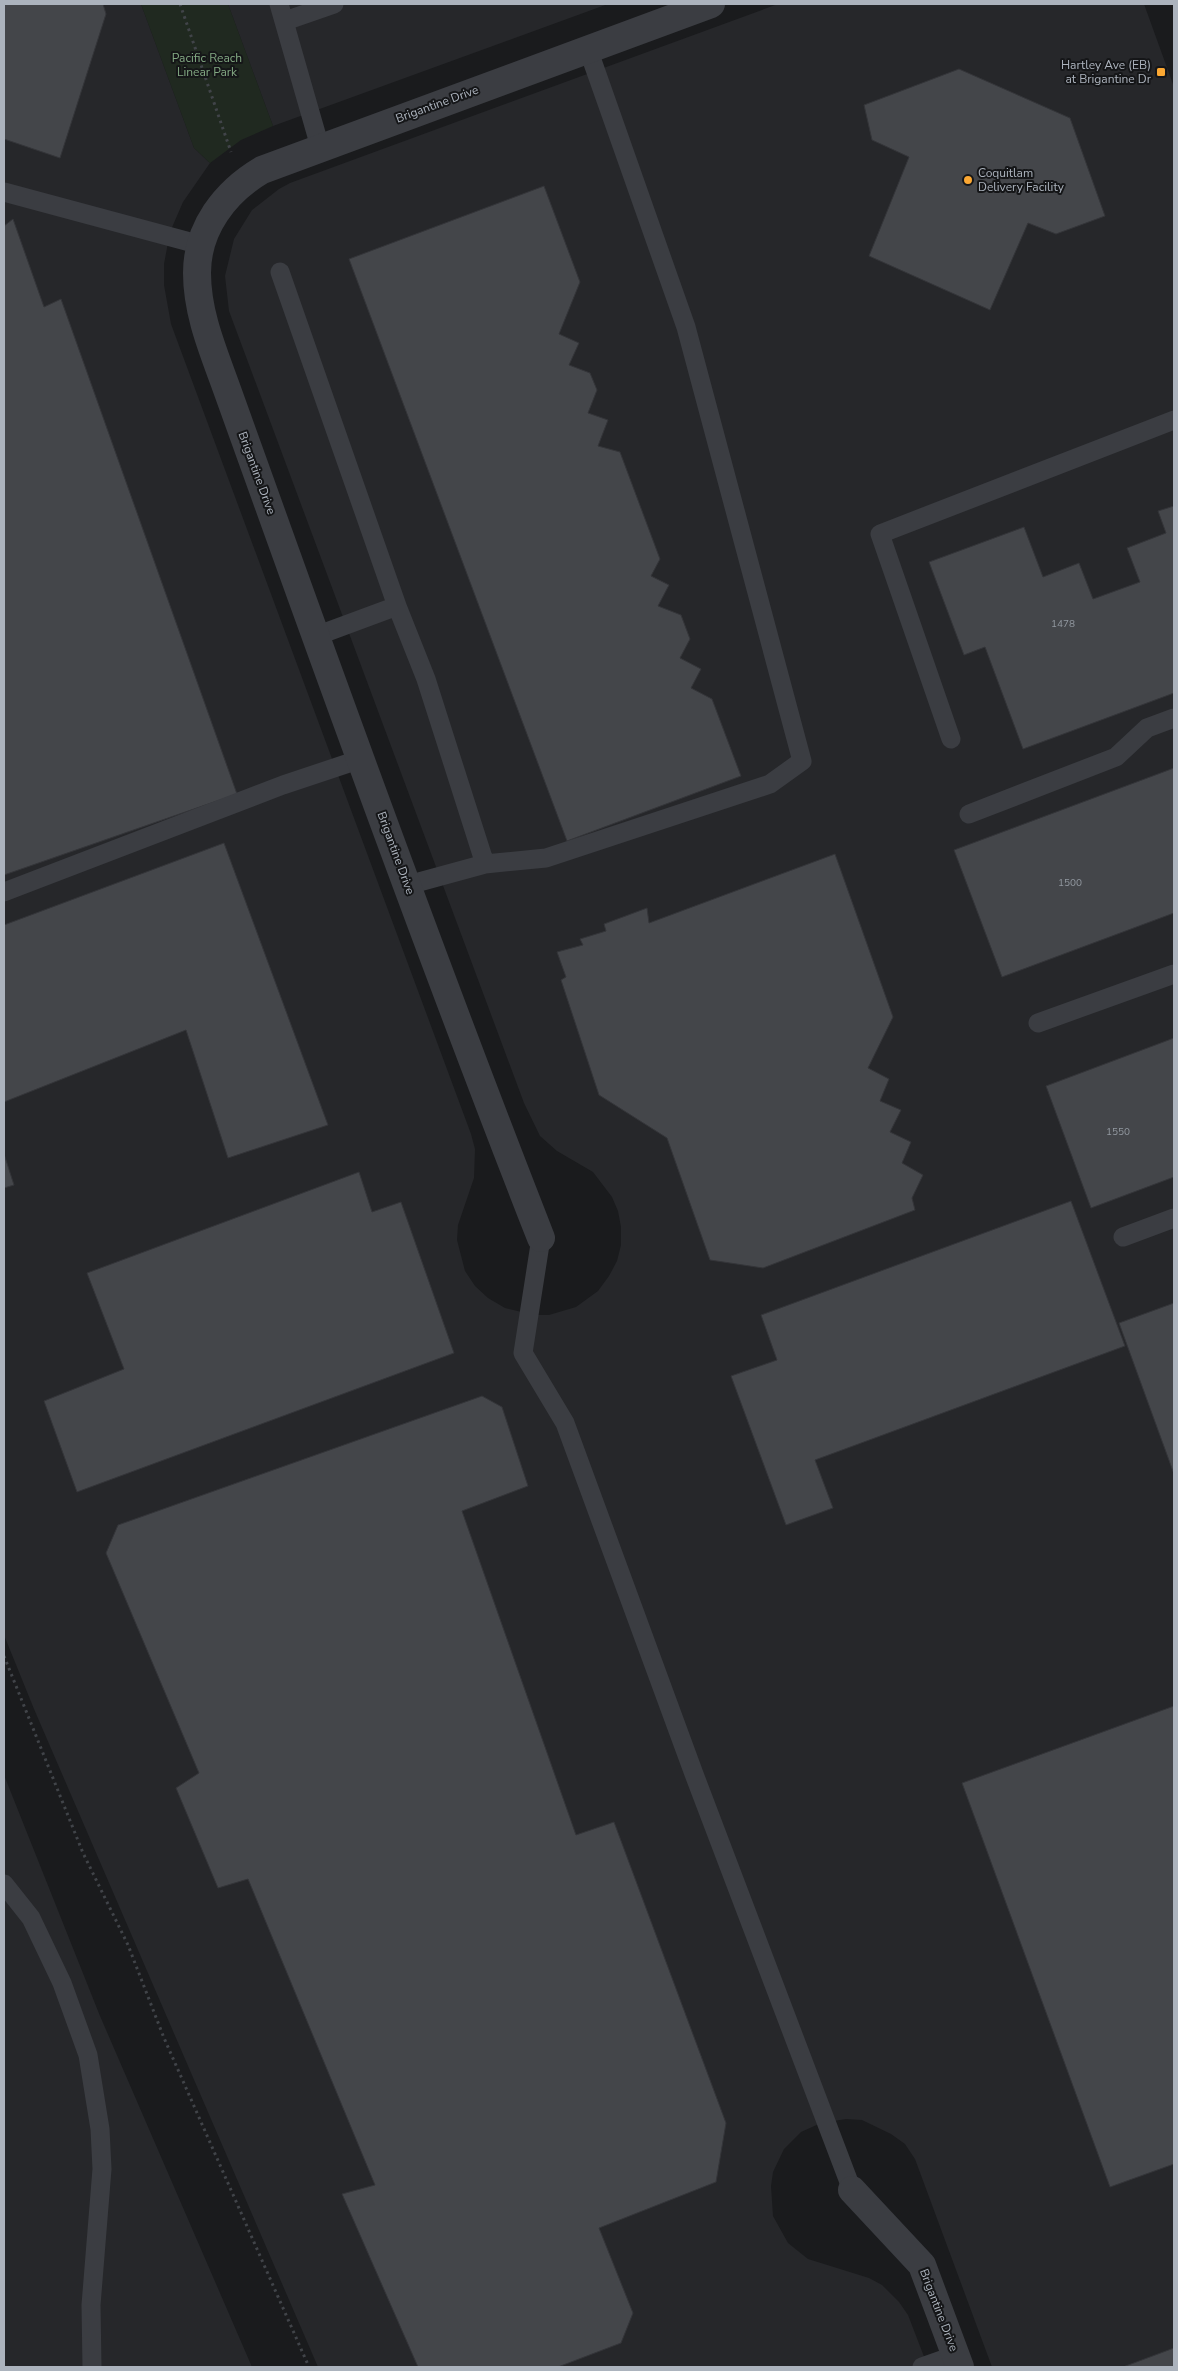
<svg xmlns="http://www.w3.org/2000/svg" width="1178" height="2371" viewBox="0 0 1178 2371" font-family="'Nunito Sans',sans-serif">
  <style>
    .built { fill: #26272a }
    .green { fill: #202920 }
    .building { fill: #44464a; stroke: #343539 }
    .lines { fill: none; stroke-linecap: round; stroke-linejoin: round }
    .path { stroke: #414449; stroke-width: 3; stroke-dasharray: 2.5 4; stroke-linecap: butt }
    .service { stroke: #3b3d42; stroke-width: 19 }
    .minor { stroke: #3b3d42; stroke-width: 28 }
    .poi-dot { fill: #fca833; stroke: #151618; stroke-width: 2 }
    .labels { text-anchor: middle; stroke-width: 4; stroke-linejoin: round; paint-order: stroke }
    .number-label { font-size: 10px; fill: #9298a0 }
    .park-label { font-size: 12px; fill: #83a983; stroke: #151618 }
    .poi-label { font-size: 12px; fill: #acb3bd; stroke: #151618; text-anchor: end }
    .street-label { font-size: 12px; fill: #acb3bd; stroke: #151618 }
  </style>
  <rect width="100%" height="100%" fill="#1a1b1d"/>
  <path class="built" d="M 4,4 L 141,4 L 194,148 L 210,163 L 183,202 L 170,232 L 164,264 L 164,285 L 171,324 L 471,1134 L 475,1149 L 474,1178 L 458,1225 L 457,1240 L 465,1271 L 475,1286 L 488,1298 L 505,1308 L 534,1315 L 549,1315 L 576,1307 L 598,1291 L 609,1276 L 617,1261 L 621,1245 L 621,1227 L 618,1211 L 612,1197 L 593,1172 L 557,1151 L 540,1136 L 524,1103 L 229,311 L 225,276 L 234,239 L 252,210 L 279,189 L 290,183 L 778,4 L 1144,4 L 1174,87 L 1174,2367 L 992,2367 L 915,2159 L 905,2144 L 891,2134 L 862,2120 L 846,2119 L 821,2123 L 801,2132 L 784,2149 L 773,2172 L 771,2186 L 773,2216 L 788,2243 L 808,2259 L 869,2278 L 882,2285 L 899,2302 L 908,2315 L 928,2367 L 318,2367 L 34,1709 L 4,1635 Z
    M 228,4 L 608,4 L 273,126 Z
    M 4,1775 L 100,2016 L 252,2367 L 4,2367 Z"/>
  <path class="green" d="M 141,4 L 228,4 L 273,126 L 241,140 L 210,163 L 194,148 Z"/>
  <path class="building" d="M 4,4 L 103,4 L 106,14 L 60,158 L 4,139 Z
    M 959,69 L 1070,118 L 1105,216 L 1056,234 L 1028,223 L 990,310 L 869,256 L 909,157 L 872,140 L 864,105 Z
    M 544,186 L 580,282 L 559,334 L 579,343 L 569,365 L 590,373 L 597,390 L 588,413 L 608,420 L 598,446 L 620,452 L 660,559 L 651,576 L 669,585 L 658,606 L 681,615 L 690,639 L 680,658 L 701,669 L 691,688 L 712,699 L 741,776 L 567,841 L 349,259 Z
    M 13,219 L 44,307 L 61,299 L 237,794 L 4,875 L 4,226 Z
    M 1174,506 L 1174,693 L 1023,749 L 985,647 L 964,655 L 929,562 L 1024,527 L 1043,577 L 1079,563 L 1093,599 L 1140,582 L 1127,548 L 1166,533 L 1158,511 Z
    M 1174,768 L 1174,913 L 1002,977 L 954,850 Z
    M 224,843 L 328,1125 L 228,1158 L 186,1030 L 4,1102 L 4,925 Z
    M 835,854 L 893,1017 L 868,1068 L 889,1079 L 880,1101 L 901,1110 L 890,1132 L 911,1142 L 902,1163 L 923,1175 L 912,1198 L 915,1210 L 763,1268 L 710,1260 L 667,1138 L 599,1095 L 561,980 L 566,977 L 557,952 L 583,945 L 580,939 L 606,931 L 604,924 L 647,908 L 649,923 Z
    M 1174,1038 L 1174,1177 L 1091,1208 L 1046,1086 Z
    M 4,1154 L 14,1185 L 4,1188 Z
    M 359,1172 L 372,1212 L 401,1202 L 454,1353 L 77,1492 L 44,1401 L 124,1369 L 87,1273 Z
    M 1071,1201 L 1125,1346 L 815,1460 L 833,1508 L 786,1525 L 731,1376 L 777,1360 L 761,1315 Z
    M 1174,1303 L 1174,1474 L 1119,1323 Z
    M 482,1396 L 502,1407 L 528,1486 L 462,1511 L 576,1835 L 614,1822 L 726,2123 L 716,2182 L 599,2228 L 633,2313 L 621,2343 L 558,2367 L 418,2367 L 342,2194 L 375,2185 L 248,1879 L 218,1888 L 176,1788 L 199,1773 L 106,1553 L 118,1525 Z
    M 1174,1706 L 1174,2164 L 1110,2187 L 962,1783 Z
    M 1174,2348 L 1174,2367 L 1123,2367 Z"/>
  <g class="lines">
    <path class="path" d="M 180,4 L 231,152
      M 4,1656 L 83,1853 L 128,1945 L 164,2038 L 309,2367"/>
    <path class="service" d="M 279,4 L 320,147
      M 285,21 L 334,4
      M 4,192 L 201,245
      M 280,272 L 397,606 L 316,636
      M 397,606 L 426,679 L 485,864
      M 951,739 L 880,534 L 1174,420
      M 969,814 L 1116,757 L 1147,728 L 1174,718
      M 408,885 L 485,864 L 546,858 L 770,784 L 802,761 L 686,327 L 588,49
      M 4,892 L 283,785 L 361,759
      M 1038,1023 L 1174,974
      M 1123,1237 L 1174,1218
      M 541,1238 L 523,1353 L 565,1423 L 694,1774 L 852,2190
      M 4,1884 L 31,1918 L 62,1983 L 88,2055 L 100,2129 L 102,2169 L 91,2305 L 92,2367
      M 922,2367 L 956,2355"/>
    <path class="minor" d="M 541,1238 C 450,1006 364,771 280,537 C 263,490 246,442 229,395 C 215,355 197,316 197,273 C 197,228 225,192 262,170 L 711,4
      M 852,2190 L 922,2265 L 960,2367"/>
  </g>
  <g class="poi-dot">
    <rect x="1156" y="67" width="10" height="10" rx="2.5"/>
    <circle cx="968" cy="180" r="5"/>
  </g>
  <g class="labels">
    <g class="number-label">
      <text x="1063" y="627">1478</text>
      <text x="1070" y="886">1500</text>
      <text x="1118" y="1135">1550</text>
    </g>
    <g class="park-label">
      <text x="207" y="62">Pacific Reach<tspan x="207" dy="14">Linear Park</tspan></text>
    </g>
    <g class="poi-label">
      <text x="1151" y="69">Hartley Ave (EB)<tspan x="1151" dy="14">at Brigantine Dr</tspan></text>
      <text x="978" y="177" text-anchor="start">Coquitlam<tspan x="978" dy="14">Delivery Facility</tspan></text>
    </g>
    <g class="street-label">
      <text transform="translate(437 104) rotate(-20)" y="4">Brigantine Drive</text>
      <text transform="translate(257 473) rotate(70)" y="4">Brigantine Drive</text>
      <text transform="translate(396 853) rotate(70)" y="4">Brigantine Drive</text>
      <text transform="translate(939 2310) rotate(69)" y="4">Brigantine Drive</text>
    </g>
  </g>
  <rect width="1178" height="2371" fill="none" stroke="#acb3bd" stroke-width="10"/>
</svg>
